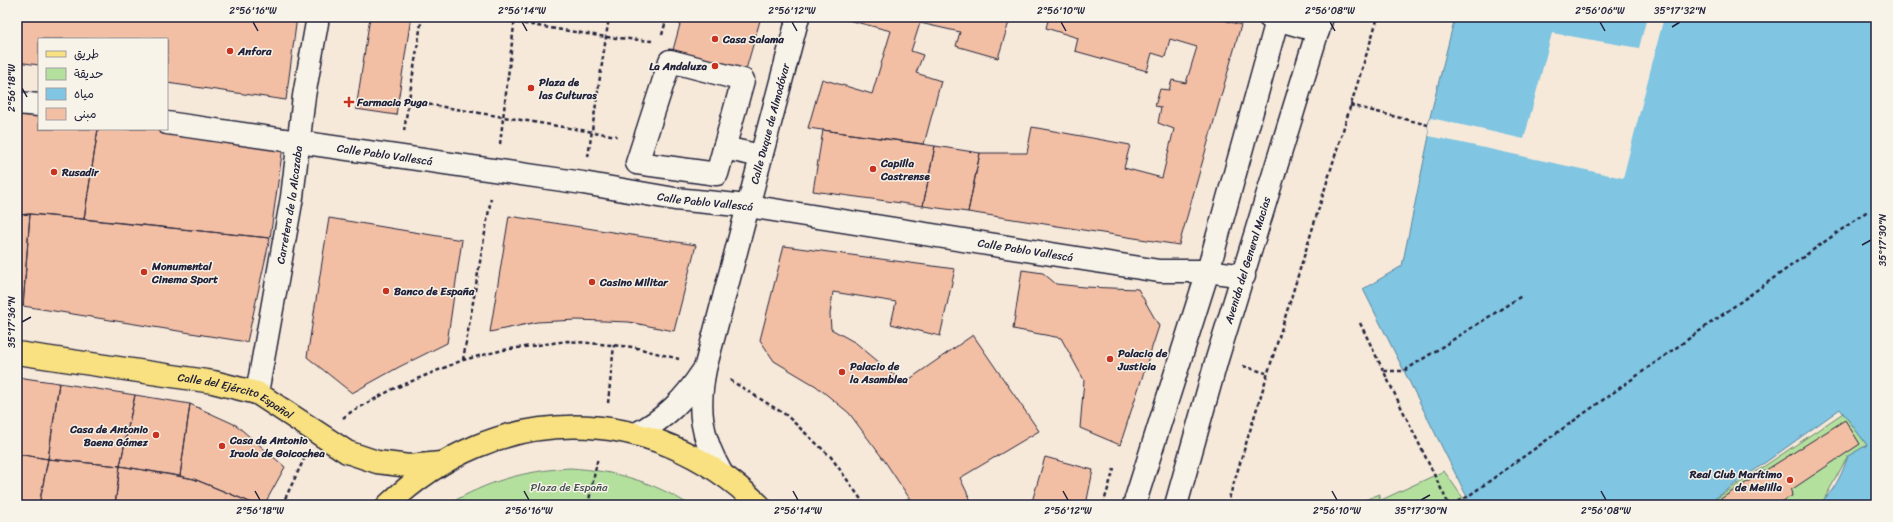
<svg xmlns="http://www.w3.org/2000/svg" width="1893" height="522" viewBox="0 0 1893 522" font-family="Sriracha,'Playpen Sans Arabic',sans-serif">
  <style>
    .green { fill: #b4e09e; stroke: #6b816c }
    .water { fill: #80c5e1; stroke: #5a849f }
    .pier { fill: #f6e9da }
    .building { fill: #f3bfa4; stroke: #22223b }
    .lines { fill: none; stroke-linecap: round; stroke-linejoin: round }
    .minor-casing { stroke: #22223b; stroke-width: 25 }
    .major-casing { stroke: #22223b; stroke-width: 25 }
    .path { stroke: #22223b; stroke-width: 2.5; stroke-dasharray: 4 3; stroke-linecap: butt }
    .minor { stroke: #f7f3e8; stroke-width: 22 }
    .major { stroke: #f9e181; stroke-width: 22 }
    .ticks { fill: none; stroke: #22223b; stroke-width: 1.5 }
    .poi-dot { fill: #c8321e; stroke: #f7f3e8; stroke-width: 1.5 }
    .labels { text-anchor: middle; stroke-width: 3; stroke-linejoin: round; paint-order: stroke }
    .poi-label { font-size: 11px; font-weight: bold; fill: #22223b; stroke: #f7f3e8; text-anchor: start }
    .street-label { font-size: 11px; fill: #22223b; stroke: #f7f3e8 }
    .park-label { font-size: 11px; fill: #465254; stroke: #f7f3e8 }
    .neatline { fill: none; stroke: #22223b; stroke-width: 1.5 }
    .ticks-label { font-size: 10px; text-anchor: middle; fill: #22223b }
  </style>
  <rect width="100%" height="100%" fill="#f6e9da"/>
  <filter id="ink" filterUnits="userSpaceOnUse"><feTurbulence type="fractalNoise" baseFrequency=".025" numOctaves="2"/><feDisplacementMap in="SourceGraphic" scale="8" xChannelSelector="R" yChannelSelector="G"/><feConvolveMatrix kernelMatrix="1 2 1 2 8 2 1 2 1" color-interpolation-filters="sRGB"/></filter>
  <g filter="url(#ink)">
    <path class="green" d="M 1843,413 L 1867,445 L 1848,456 L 1822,503 L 1814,505 L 1707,505 Z
      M 570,468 C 616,471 651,481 690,505 L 447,505 C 488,481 523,471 570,468 Z
      M 1444,471 L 1468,505 L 1352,505 L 1380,494 L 1379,501 Z"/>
    <path class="water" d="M 1455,17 L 1876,17 L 1876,505 L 1814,505 C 1831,500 1843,472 1848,456 L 1867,445 L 1840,409 L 1706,505 L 1469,505 L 1467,497 L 1363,289 L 1402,266 L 1429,136 L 1428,125 Z"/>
    <path class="pier" d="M 1647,17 L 1664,17 L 1623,178 L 1429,136 L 1428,125 L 1431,118 L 1524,139 L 1552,33 L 1639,48 Z"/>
    <path class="building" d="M 17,17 L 297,17 L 286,100 L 167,83 L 167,39 L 39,39 L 39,65 L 17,62 Z
      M 370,17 L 411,17 L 396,115 L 356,109 Z
      M 682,17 L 761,17 L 743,80 L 670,61 Z
      M 844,17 L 994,17 L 1009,22 L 998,58 L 956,46 L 960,32 L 920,23 L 911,51 L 923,55 L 916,73 L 941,81 L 924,144 L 808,128 L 822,79 L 872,94 L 891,31 L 844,19 Z
      M 1049,17 L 1213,17 L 1241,25 L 1179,245 L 968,212 L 980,153 L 1027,153 L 1032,127 L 1130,145 L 1124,168 L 1162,178 L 1174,129 L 1158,123 L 1161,107 L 1155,106 L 1160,89 L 1169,90 L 1172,80 L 1186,83 L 1197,47 L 1170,39 L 1165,57 L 1152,53 L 1147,71 L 1075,51 L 1078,38 L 1046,28 Z
      M 17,106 L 39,109 L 39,129 L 98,129 L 84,219 L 30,214 L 17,215 Z
      M 98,129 L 167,129 L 283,147 L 270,238 L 84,219 Z
      M 823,130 L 935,146 L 923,206 L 813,191 Z
      M 935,146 L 980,153 L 968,212 L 923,206 Z
      M 30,214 L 270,238 L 247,342 L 23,306 Z
      M 30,214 L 23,306 L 17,305 L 17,215 Z
      M 509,216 L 696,245 L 674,331 L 629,322 L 577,320 L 537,322 L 490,332 Z
      M 329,218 L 462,240 L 447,343 L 399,367 L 352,393 L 307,357 Z
      M 784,246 L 955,269 L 940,336 L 891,324 L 896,302 L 833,292 L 830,314 L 831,329 L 856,343 L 904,383 L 973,335 L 1039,431 L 960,478 L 973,505 L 914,505 L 884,460 L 849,413 L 816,386 L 774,361 L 760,340 Z
      M 1022,270 L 1043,273 L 1056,284 L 1084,287 L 1138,289 L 1159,326 L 1120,445 L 1080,428 L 1084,380 L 1061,338 L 1013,329 Z
      M 17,377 L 59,383 L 48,459 L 17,454 Z
      M 59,383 L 135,395 L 120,466 L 48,459 Z
      M 135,395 L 190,404 L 180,476 L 120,466 Z
      M 190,404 L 236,425 L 285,467 L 264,505 L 257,505 L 194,479 L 180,476 Z
      M 1845,420 L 1860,444 L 1791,490 L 1792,496 L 1776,505 L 1711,505 Z
      M 17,454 L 48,459 L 39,505 L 17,505 Z
      M 1045,457 L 1093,470 L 1086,505 L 1031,505 Z
      M 48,459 L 120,466 L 115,505 L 39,505 Z
      M 120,466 L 194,479 L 257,505 L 115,505 Z"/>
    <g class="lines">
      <defs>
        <g id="minor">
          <path d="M 1269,17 L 1318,31"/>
          <path d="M 670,61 L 743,80 L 717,174 L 637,163 Z"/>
          <path d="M 17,103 L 39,105"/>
          <path id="s1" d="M 167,123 L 583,183 L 675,199 L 748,206 L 1159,271 L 1208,271 L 1244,276"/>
          <path d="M 724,148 L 761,156"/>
          <path id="s2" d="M 257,393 L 292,197 L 304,96 L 318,17"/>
          <path d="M 636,434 C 666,418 684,400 703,371"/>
          <path id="s3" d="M 722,474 C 701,438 697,409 705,369 L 798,17"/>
          <path d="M 1134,505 L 1208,271 L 1278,17"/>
          <path id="s4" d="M 1176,505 L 1217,359 L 1322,17"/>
        </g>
        <g id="major">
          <path id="s5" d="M 17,353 L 213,382 L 257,393 L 347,452 L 377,462 L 409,466 L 441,463"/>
          <path d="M 388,505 C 496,401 651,400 759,505"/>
        </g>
      </defs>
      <use href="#minor" class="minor-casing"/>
      <use href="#major" class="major-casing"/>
      <path class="path" d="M 482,17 L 606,37 L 652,41
        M 662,35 L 667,17
        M 408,101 L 617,136
        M 1350,105 L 1428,125
        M 404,131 L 422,17
        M 500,144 L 515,17
        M 588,157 L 609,17
        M 1360,323 L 1449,505
        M 463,360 L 491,198
        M 1243,366 L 1266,373
        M 1384,371 L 1404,371 L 1523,295
        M 730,380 L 786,415 L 831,457 L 865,505
        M 608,403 L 614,345
        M 343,418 L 351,412 L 393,389 L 429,374 L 463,360 L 503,350 L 567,341 L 633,347 L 679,359
        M 282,505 L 305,457
        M 588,505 L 598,457
        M 899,505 L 910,498
        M 1103,505 L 1114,469
        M 1227,505 L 1378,17
        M 1452,505 L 1467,497 L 1869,210"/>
      <use href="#minor" class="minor"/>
      <use href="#major" class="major"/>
    </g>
  </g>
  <path class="ticks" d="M 253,22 L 258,31M 522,22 L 527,31M 792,22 L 797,31M 1061,22 L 1066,31M 1330,22 L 1335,31M 1600,22 L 1605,31M 1672,27 L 1680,22M 22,88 L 27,97M 1862,245 L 1871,240M 22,322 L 31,317M 255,491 L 260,500M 524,491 L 529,500M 793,491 L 798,500M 1063,491 L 1068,500M 1332,491 L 1337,500M 1601,491 L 1606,500M 1421,500 L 1430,495"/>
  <g class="poi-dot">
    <circle cx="715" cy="39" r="4"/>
    <circle cx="230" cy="51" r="4"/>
    <circle cx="715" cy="66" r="4"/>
    <circle cx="531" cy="88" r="4"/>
    <path d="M347 96h4v4h4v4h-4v4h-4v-4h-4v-4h4z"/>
    <circle cx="873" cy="169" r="4"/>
    <circle cx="54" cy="172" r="4"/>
    <circle cx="144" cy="272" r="4"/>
    <circle cx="592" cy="282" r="4"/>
    <circle cx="386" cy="291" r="4"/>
    <circle cx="1110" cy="359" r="4"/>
    <circle cx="842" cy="372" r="4"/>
    <circle cx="156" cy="435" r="4"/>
    <circle cx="222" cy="446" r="4"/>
    <circle cx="1790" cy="480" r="4"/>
  </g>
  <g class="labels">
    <g class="poi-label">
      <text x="723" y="43">Casa Salama</text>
      <text x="238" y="55">Anfora</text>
      <text x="707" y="70" text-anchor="end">La Andaluza</text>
      <text x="539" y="86">Plaza de<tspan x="539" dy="13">las Culturas</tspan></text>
      <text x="357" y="106">Farmacia Puga</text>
      <text x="881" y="167">Capilla<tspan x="881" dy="13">Castrense</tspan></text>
      <text x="62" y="176">Rusadir</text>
      <text x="152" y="270">Monumental<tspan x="152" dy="13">Cinema Sport</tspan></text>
      <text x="600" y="286">Casino Militar</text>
      <text x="394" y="295">Banco de España</text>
      <text x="1118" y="357">Palacio de<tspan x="1118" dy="13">Justicia</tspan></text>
      <text x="850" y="370">Palacio de<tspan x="850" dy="13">la Asamblea</tspan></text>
      <text x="148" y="433" text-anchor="end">Casa de Antonio<tspan x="148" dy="13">Baena Gómez</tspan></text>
      <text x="230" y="444">Casa de Antonio<tspan x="230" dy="13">Iraola de Goicochea</tspan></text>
      <text x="1782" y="478" text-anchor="end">Real Club Marítimo<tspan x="1782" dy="13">de Melilla</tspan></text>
    </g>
    <g class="street-label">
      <text dy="4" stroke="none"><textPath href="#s3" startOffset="363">Calle Duque de Almodóvar</textPath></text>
      <text dy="4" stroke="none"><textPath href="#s1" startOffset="220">Calle Pablo Vallescá</textPath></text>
      <text dy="4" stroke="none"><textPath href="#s1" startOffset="544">Calle Pablo Vallescá</textPath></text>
      <text dy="4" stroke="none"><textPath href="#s2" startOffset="191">Carretera de la Alcazaba</textPath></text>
      <text dy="4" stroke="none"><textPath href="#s1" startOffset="868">Calle Pablo Vallescá</textPath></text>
      <text dy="4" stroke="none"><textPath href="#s4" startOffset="255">Avenida del General Macias</textPath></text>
      <text dy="4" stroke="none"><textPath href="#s5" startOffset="224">Calle del Ejército Español</textPath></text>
    </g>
    <g class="park-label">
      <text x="569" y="491">Plaza de España</text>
    </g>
  </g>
  <rect width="1893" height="522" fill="none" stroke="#f7f3e8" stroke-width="44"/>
  <rect x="38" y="38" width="130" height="92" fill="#f7f3e8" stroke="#a29fa3"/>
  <rect x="46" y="51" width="20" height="6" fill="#f9e181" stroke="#a29fa3"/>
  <text x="74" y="58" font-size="12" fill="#22223b">طريق</text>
  <rect x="46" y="68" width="20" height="12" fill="#b4e09e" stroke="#a29fa3"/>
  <text x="74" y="78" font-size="12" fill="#22223b">حديقة</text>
  <rect x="46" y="88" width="20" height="12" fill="#80c5e1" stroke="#a29fa3"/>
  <text x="74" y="98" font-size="12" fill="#22223b">مياه</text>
  <rect x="46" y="108" width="20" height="12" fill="#f3bfa4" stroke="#a29fa3"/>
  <text x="74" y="118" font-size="12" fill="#22223b">مبنى</text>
  <rect x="22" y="22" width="1849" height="478" class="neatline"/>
  <g class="ticks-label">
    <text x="253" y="14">2°56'16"W</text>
    <text x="522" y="14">2°56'14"W</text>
    <text x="792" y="14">2°56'12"W</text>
    <text x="1061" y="14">2°56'10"W</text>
    <text x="1330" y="14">2°56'08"W</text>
    <text x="1600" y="14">2°56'06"W</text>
    <text x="1680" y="14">35°17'32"N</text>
    <text transform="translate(11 88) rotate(-90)" y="4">2°56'18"W</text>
    <text transform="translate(1882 240) rotate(-90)" y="4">35°17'30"N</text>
    <text transform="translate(11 322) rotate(-90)" y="4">35°17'36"N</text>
    <text x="260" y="514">2°56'18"W</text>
    <text x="529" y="514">2°56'16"W</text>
    <text x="798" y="514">2°56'14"W</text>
    <text x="1068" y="514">2°56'12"W</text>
    <text x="1337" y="514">2°56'10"W</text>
    <text x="1421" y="514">35°17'30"N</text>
    <text x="1606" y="514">2°56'08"W</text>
  </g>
</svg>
